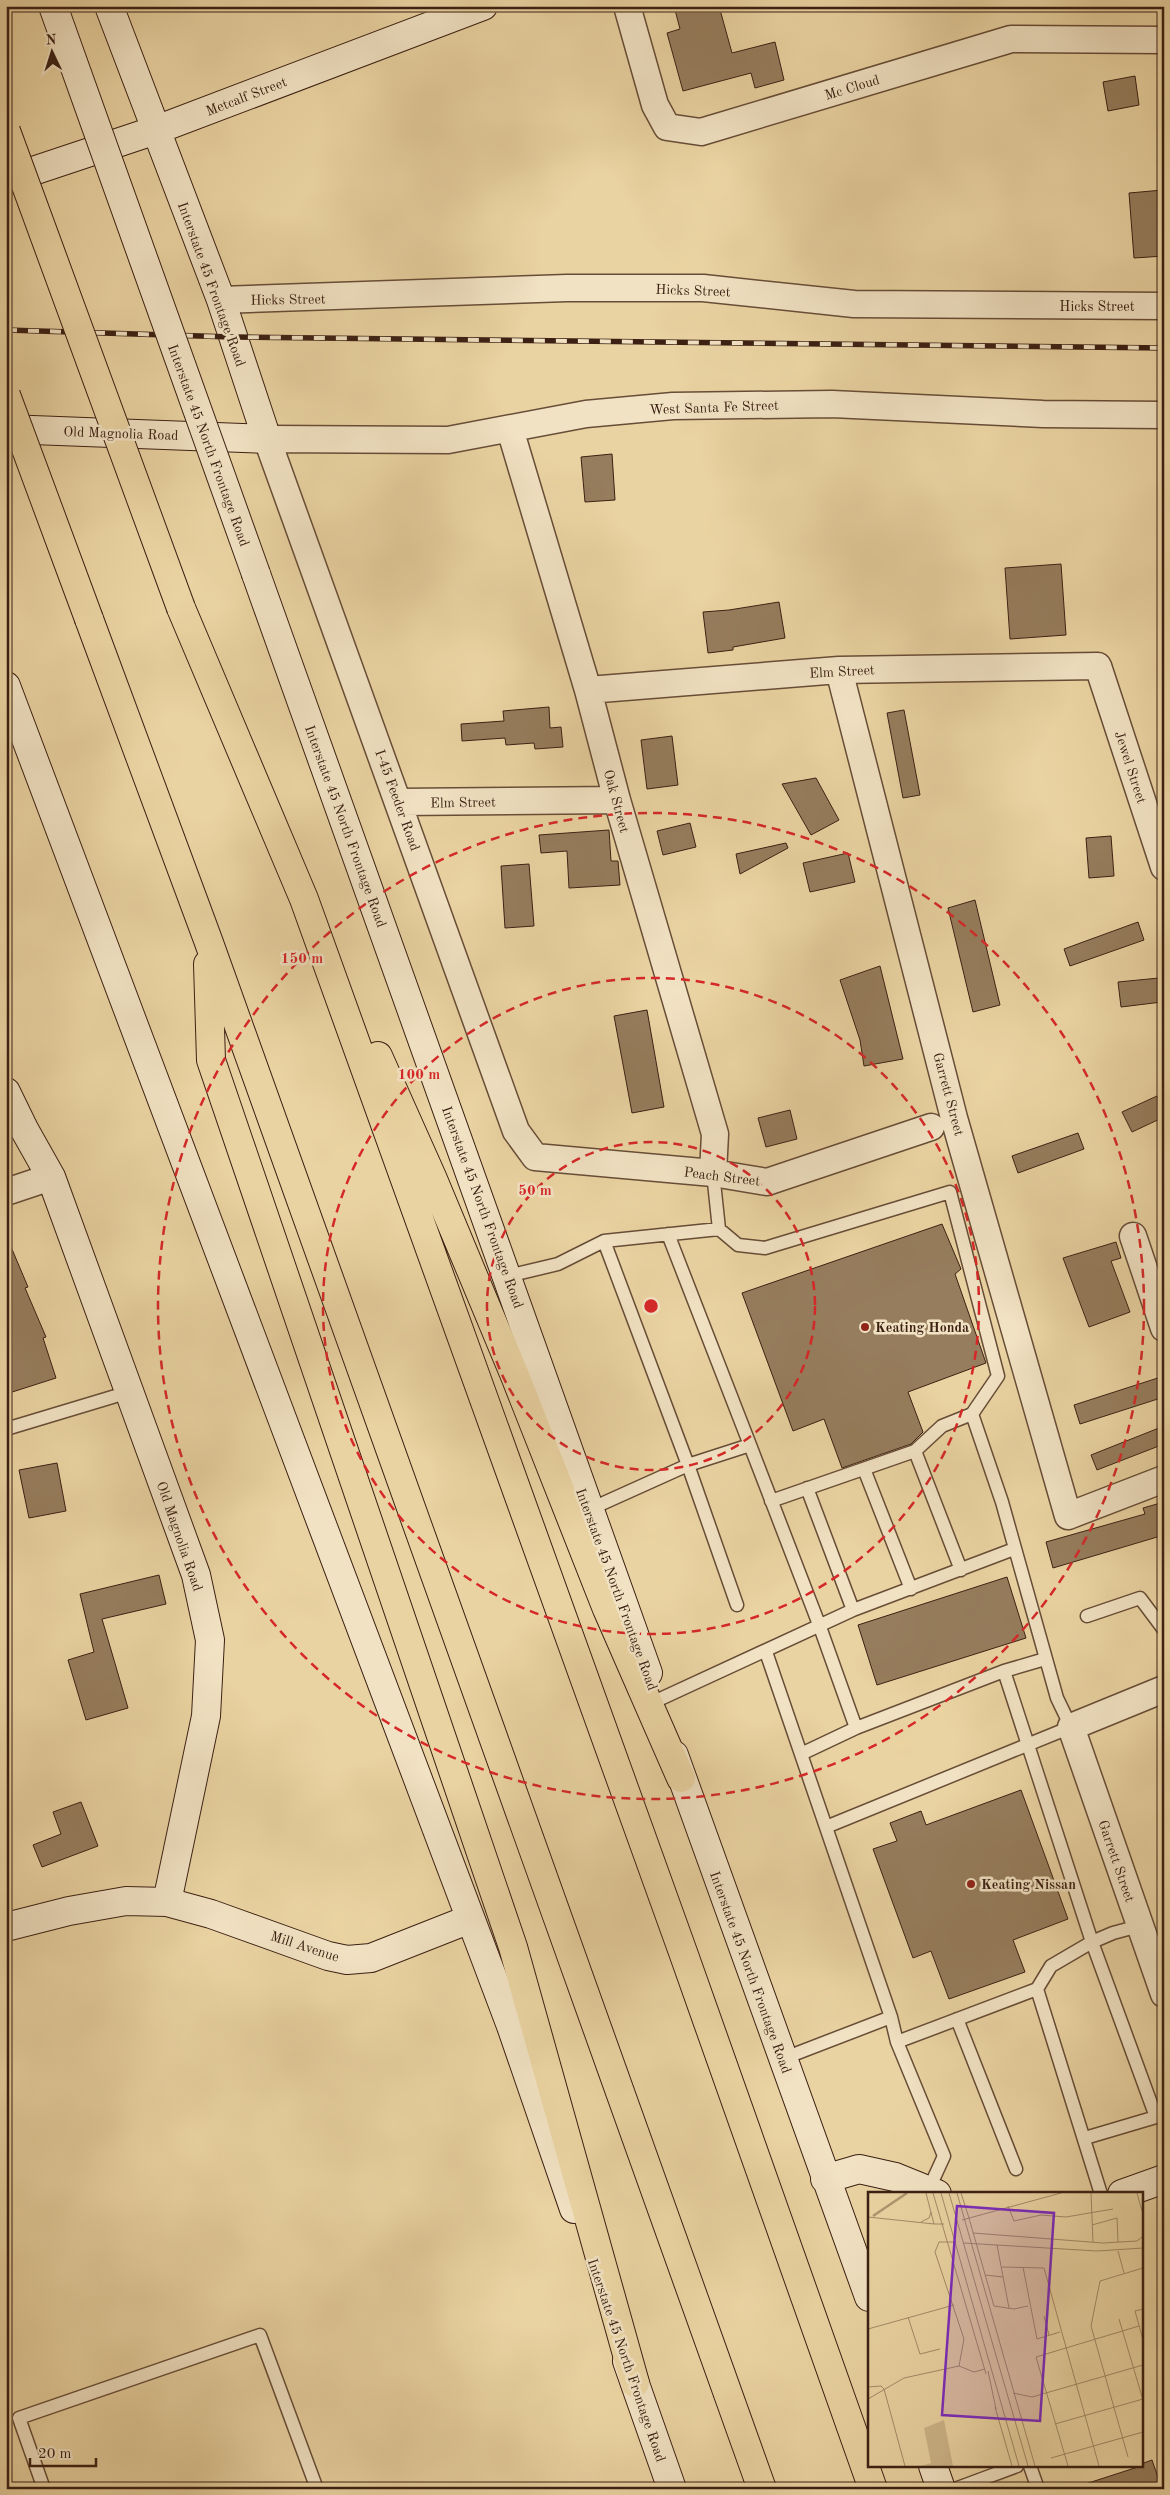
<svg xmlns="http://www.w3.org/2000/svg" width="1170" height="2495" viewBox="0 0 1170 2495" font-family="'Old Standard TT',serif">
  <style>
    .building { fill: #967d5d; stroke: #3b2013 }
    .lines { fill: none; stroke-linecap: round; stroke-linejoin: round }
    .lane-casing { stroke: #674d37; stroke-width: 15 }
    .street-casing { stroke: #674d37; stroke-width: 29 }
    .secondary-casing { stroke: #3b2013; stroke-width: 30 }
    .highway-casing { stroke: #3b2013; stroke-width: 30 }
    .lane { stroke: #f1e2c3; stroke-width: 12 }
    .street { stroke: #f1e2c3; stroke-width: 26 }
    .secondary { stroke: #f1e2c3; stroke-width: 28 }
    .highway { stroke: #ead3a2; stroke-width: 28 }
    .rail-casing { stroke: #3b2013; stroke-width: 5.5 }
    .rail { stroke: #f1e2c3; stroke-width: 4; stroke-dasharray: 11; stroke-linecap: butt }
    .secondary-bridge-casing { stroke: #3b2013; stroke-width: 30; stroke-linecap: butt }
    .highway-bridge-casing { stroke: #3b2013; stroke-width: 30; stroke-linecap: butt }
    .secondary-bridge { stroke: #f1e2c3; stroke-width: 28 }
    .highway-bridge { stroke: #ead3a2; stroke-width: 28 }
    .ring { fill: none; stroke: #d62828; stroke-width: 2.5; stroke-dasharray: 9 6 }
    .poi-dot { fill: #8f2418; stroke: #f1e2c3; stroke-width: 2 }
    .labels { text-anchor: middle; stroke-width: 5; stroke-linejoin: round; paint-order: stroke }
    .street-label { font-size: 14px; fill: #3b2013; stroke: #f1e2c3 }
    .poi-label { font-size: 14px; font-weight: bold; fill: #3b2013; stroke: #f1e2c3; text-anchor: start }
    .inset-river { fill: none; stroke: #ae9671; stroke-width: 2.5 }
    .inset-road { fill: none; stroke: #a48b69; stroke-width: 1 }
    .view { fill: #7b2cbf; fill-opacity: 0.15; stroke: #7b2cbf; stroke-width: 2.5 }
    .inset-edge { fill: none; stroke: #3b2013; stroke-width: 2.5 }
    .centre { fill: #d62828; stroke: #f1e2c3; stroke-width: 2.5 }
    .ring-label { font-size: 15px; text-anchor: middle; font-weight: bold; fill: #d62828; stroke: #f1e2c3; stroke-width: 5; stroke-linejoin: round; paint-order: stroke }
  </style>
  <rect width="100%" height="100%" fill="#ead3a2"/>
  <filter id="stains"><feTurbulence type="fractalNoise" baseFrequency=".004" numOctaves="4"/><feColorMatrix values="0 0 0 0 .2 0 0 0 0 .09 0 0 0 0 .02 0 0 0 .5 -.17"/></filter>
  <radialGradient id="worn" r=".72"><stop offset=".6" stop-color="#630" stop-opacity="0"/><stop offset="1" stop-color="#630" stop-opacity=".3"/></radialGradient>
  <path class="building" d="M 674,6 L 719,6 L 732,53 L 775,42 L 784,80 L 755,88 L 751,73 L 683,91 L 667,33 L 680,29 Z
    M 1135,76 L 1139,105 L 1108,111 L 1103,82 Z
    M 1163,190 L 1164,256 L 1134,258 L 1129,193 Z
    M 612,454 L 615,500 L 585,502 L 581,457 Z
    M 1061,564 L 1066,635 L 1010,639 L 1005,568 Z
    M 779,602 L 785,638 L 733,647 L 733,650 L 708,653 L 703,612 L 729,610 Z
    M 549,707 L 550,728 L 561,727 L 563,747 L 535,749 L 534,743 L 506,745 L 505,738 L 462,741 L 461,724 L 504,721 L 503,711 Z
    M 904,710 L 920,795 L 903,798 L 887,713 Z
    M 672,736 L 678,785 L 647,789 L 641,740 Z
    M 816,778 L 839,820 L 811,835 L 782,784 Z
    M 690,823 L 696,847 L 663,855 L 657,831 Z
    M 609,830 L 611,861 L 618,861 L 620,885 L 569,888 L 567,851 L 541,853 L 539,835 Z
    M 1111,836 L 1114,876 L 1089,878 L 1086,838 Z
    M 786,843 L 788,848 L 740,874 L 736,854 Z
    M 848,853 L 855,882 L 810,892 L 803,863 Z
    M 529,864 L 534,926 L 505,928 L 501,866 Z
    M 975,900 L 1000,1005 L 973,1012 L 948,908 Z
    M 1138,922 L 1144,940 L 1070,966 L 1064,949 Z
    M 880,966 L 903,1059 L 864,1066 L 860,1040 L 840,980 Z
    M 1159,978 L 1162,1002 L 1121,1007 L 1118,982 Z
    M 647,1010 L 664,1107 L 632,1113 L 614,1016 Z
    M 1157,1096 L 1164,1110 L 1164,1117 L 1132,1132 L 1122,1112 Z
    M 790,1110 L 797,1139 L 766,1147 L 758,1118 Z
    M 1078,1133 L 1084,1149 L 1018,1173 L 1012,1156 Z
    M 942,1224 L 961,1269 L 955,1274 L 986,1363 L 908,1392 L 923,1432 L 911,1444 L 842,1468 L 824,1419 L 793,1431 L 742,1293 Z
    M 6,1235 L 28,1287 L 25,1288 L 46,1337 L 43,1338 L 56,1378 L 6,1394 Z
    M 1116,1242 L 1121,1258 L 1111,1261 L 1130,1312 L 1089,1327 L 1063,1258 Z
    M 1164,1376 L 1164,1397 L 1080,1424 L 1074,1405 Z
    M 1164,1426 L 1164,1444 L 1097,1470 L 1091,1455 Z
    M 57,1463 L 66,1511 L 29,1518 L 19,1470 Z
    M 1164,1502 L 1164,1535 L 1053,1568 L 1046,1542 L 1145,1514 L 1143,1508 Z
    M 159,1575 L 166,1604 L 102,1619 L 128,1708 L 86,1720 L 68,1660 L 94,1652 L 80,1594 Z
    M 1007,1577 L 1026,1638 L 877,1685 L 858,1625 Z
    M 1021,1790 L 1068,1919 L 1013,1940 L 1025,1972 L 949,1999 L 931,1951 L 913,1958 L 873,1849 L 897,1841 L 890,1823 L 921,1811 L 926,1825 Z
    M 81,1802 L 98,1846 L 42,1867 L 33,1845 L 61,1834 L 53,1812 Z
    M 1152,2460 L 1162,2489 L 1080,2489 L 1079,2486 L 1141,2466 L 1141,2464 Z"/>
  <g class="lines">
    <defs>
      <path id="lane" d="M 713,1173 L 719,1229 L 738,1245 L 765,1248 L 950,1192 L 998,1376 L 972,1414 L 1002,1502 L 1057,1698 L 1071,1727 L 826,1827
        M 604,1241 L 719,1229
        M 508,1276 L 558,1264 L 604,1241 L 688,1465 L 737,1605
        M 6,1429 L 129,1392
        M 750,1445 L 820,1627 L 856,1728 L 1004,1671
        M 915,1451 L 961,1570
        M 864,1469 L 911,1589
        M 807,1488 L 853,1610
        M 771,1501 L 915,1451 L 942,1426 L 972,1414
        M 588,1510 L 688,1465 L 750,1445 L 668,1234
        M 1087,1616 L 1140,1598 L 1164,1630
        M 766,1652 L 891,2017 L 897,2042 L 944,2156 L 928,2191
        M 1045,1659 L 1004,1671 L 1092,1942 L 1051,1966 L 1037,1989 L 1101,2194
        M 658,1700 L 853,1610 L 1014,1549
        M 801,1754 L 856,1728
        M 957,2019 L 1016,2169
        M 897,2042 L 1037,1989
        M 782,2059 L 891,2017
        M 1085,2138 L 1156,2117 L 1092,1942 L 1113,1933 L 1139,1926
        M 1030,2466 L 1038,2489
        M 44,2489 L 19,2418 L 260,2335 L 317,2489
        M 955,2489 L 1017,2466"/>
      <path id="street" d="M 627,6 L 655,105 L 667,127 L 701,132 L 1011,39 L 1164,40
        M 221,300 L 567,288 L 703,288 L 854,304 L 1164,306
        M 510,429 L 588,690 L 617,800 L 715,1134 L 713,1173
        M 839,670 L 954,1118 L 1068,1516 L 1164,1479
        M 588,690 L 839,670 L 1098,666 L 1164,867
        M 399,802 L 617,800
        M 931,1127 L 767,1182 L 713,1173 L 535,1157 L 516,1131 L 267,439 L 448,440 L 586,414 L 673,406 L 832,404 L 1043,414 L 1164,415
        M 6,1192 L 51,1177
        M 1133,1236 L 1164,1328
        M 1164,1689 L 1071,1727 L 1164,1994"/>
      <path id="secondary" d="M 6,180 L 156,130 L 483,6
        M 6,429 L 267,439 L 221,300 L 109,6
        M 256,574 L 648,1673
        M 6,686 L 511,2026 L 574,2209
        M 6,1092 L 24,1129 L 51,1177 L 196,1575 L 210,1640 L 206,1716 L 167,1902 L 126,1901 L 69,1911 L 6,1927
        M 674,1755 L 869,2297
        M 167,1902 L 211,1914 L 328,1956 L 347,1960 L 371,1958 L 470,1919
        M 825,2179 L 859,2169 L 895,2177 L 937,2194
        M 1122,2194 L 1164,2179
        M 627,2361 L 672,2489
        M 933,2466 L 941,2489"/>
      <path id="highway" d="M 181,608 L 304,899 L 684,1955 L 873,2489
        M 89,619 L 208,940 L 762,2489
        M 208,964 L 211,1060 L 513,1947 L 635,2383
        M 378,1056 L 432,1177 L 515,1376 L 607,1609 L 681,1778"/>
    </defs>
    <use href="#lane" class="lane-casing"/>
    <use href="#street" class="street-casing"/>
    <use href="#secondary" class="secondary-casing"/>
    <use href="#highway" class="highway-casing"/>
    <use href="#lane" class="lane"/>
    <use href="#street" class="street"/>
    <use href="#secondary" class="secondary"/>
    <use href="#highway" class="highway"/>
    <defs>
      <path id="rail" d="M 6,330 L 232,337 L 1164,348"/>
    </defs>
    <use href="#rail" class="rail-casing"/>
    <use href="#rail" class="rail"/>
    <defs>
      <path id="secondary-bridge" d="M 53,6 L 256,574"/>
      <path id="highway-bridge" d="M 6,131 L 181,608
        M 6,395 L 89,619"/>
    </defs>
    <use href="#secondary-bridge" class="secondary-bridge-casing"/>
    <use href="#highway-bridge" class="highway-bridge-casing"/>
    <use href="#secondary-bridge" class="secondary-bridge"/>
    <use href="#highway-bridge" class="highway-bridge"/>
  </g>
  <g class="ring">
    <circle cx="651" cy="1306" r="164"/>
    <circle cx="651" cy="1306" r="328"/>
    <circle cx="651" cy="1306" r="493"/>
  </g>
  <g class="poi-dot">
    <circle cx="865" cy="1327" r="5"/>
    <circle cx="971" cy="1884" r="5"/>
  </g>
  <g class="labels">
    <g class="street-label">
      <text transform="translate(852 87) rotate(-17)" y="5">Mc Cloud</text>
      <text transform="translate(246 96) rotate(-21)" y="5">Metcalf Street</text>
      <text transform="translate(212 284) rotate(70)" y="5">Interstate 45 Frontage Road</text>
      <text transform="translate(693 290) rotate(2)" y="5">Hicks Street</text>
      <text transform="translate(288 299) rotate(-1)" y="5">Hicks Street</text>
      <text x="1097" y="311">Hicks Street</text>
      <text transform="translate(714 407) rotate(-2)" y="5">West Santa Fe Street</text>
      <text transform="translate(121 433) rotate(2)" y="5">Old Magnolia Road</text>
      <text transform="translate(209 445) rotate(70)" y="5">Interstate 45 North Frontage Road</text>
      <text transform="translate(842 671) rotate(-3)" y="5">Elm Street</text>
      <text transform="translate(1131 767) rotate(72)" y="5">Jewel Street</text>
      <text transform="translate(398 800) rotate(70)" y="5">I-45 Feeder Road</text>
      <text transform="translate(617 801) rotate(75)" y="5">Oak Street</text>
      <text transform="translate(463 802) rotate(-1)" y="5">Elm Street</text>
      <text transform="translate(346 826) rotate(70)" y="5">Interstate 45 North Frontage Road</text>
      <text transform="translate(949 1094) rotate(75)" y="5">Garrett Street</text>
      <text transform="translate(722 1176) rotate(7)" y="5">Peach Street</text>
      <text transform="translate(483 1207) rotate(70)" y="5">Interstate 45 North Frontage Road</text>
      <text transform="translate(180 1536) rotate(71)" y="5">Old Magnolia Road</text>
      <text transform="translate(617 1589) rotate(70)" y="5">Interstate 45 North Frontage Road</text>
      <text transform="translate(1117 1861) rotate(71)" y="5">Garrett Street</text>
      <text transform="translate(305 1946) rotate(18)" y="5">Mill Avenue</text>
      <text transform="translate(751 1972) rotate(70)" y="5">Interstate 45 North Frontage Road</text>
      <text transform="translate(627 2360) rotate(71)" y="5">Interstate 45 North Frontage Road</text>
    </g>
    <g class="poi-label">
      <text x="875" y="1332">Keating Honda</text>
      <text x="981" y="1889">Keating Nissan</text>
    </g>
  </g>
  <g transform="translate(868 2192)">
    <rect width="275" height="275" fill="#ead3a2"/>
    <path d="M 76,228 L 85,274 L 53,274 L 63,271 L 56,236 Z" fill="#ccb58a"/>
    <path class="inset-river" d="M 5,24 L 39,1"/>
    <path class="inset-road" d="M 58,1 L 66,32 L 76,32M 65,1 L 118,182M 73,1 L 151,274M 81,1 L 160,274M 89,1 L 167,274M 93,1 L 101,26M 223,1 L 225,50M 269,1 L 274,19M 140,14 L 146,29 L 173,23 L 198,25 L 245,17M 0,25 L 66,32M 101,26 L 126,114 L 146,117 L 160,114M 94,28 L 193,1M 53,30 L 61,26 L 63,20M 224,33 L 249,26 L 250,50M 105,41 L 235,51 L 269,49 L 274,45M 95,51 L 229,59 L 275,56M 129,53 L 141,116M 250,59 L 256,81M 134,75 L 176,76 L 231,274M 155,75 L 169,147 L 192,140M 117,83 L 135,85M 275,117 L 267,119 L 275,148M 176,124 L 181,143M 40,125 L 52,162 L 72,157M 251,127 L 275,208M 0,137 L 86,113M 91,174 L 106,180 L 117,177M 120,179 L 128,217M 0,195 L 13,194 L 16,197 L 37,274M 145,201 L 164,205 L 275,173M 0,207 L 36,186 L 91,174 L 96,147 L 67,60 L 71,50 L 88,50M 127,215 L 144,274M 187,232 L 275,207M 260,265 L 223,134 L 232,89 L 275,76M 183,266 L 275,240M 200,274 L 168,165 L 271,134"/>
    <path class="view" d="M 89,14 L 186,21 L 172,229 L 74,223 Z"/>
    <rect width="275" height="275" class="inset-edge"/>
  </g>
  <circle cx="651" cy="1306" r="8" class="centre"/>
  <g class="ring-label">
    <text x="302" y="963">150 m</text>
    <text x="419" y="1079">100 m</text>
    <text x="535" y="1195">50 m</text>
  </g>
  <rect width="1170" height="2495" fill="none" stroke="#ead3a2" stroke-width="25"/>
  <rect x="8" y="8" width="1155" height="2480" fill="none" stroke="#3b2013" stroke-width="2.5"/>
  <rect x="12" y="12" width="1145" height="2470" fill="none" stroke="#3b2013"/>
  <g transform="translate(52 52) rotate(356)" stroke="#f1e2c3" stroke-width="4" paint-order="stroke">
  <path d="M0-4L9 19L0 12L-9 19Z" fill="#3b2013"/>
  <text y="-8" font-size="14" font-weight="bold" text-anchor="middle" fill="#3b2013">N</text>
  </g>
  <path d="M30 2458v8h66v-8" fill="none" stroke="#3b2013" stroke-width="2.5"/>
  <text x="38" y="2458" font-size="15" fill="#3b2013" stroke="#f1e2c3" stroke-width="4" paint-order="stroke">20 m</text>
  <rect width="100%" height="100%" filter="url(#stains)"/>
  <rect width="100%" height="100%" fill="url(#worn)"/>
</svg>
